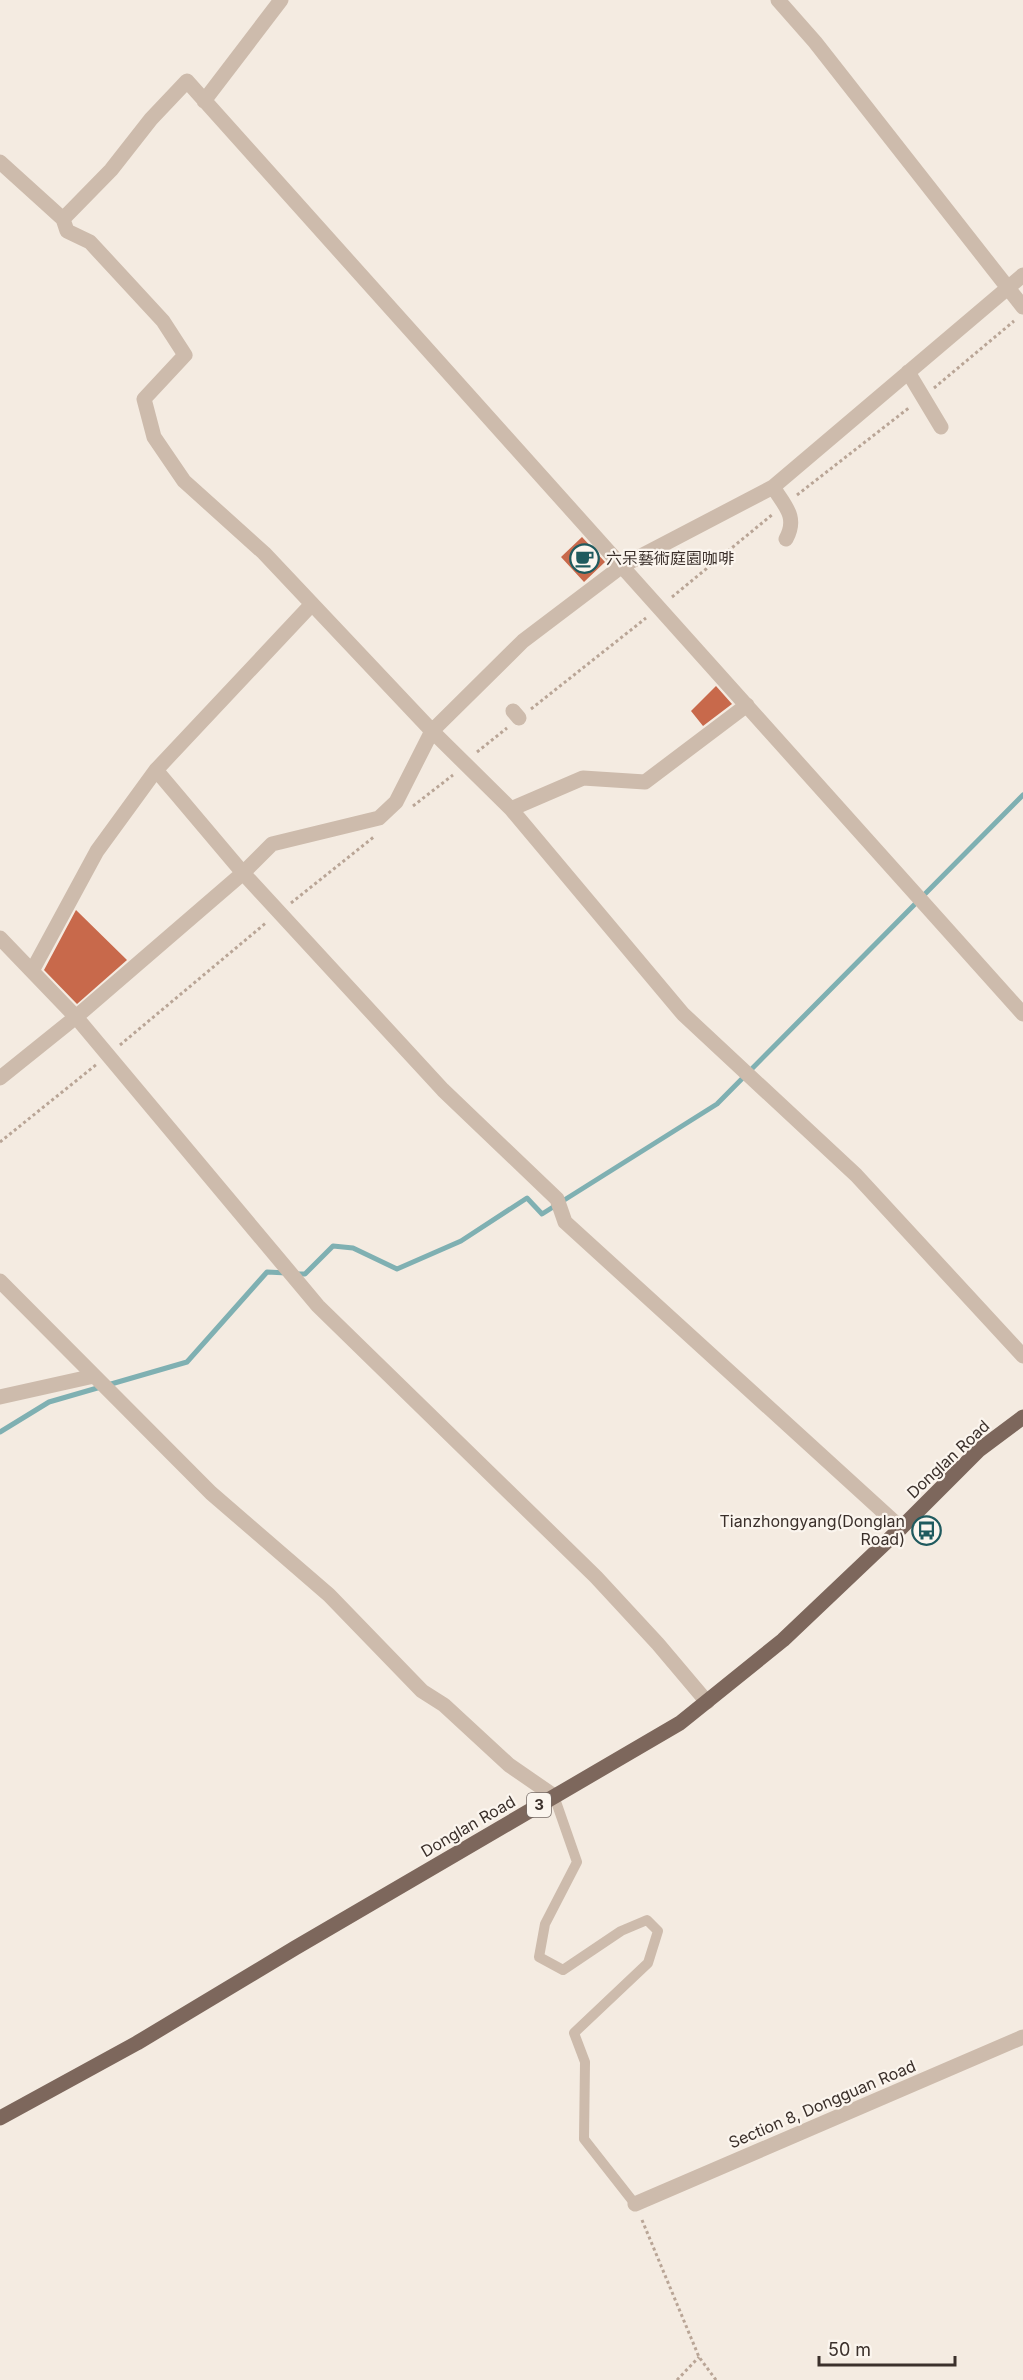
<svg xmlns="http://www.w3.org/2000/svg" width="1023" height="2380" viewBox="0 0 1023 2380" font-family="Inter,'Noto Sans TC',sans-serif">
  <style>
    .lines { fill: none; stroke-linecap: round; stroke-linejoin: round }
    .stream { stroke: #7fb0b2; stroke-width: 5 }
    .building { fill: #c8694b }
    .path { stroke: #b9a596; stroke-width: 3; stroke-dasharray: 3 3; stroke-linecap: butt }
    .lane { stroke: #cdbbac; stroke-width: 10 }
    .street { stroke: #cdbbac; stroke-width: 15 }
    .primary { stroke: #7d675c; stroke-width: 15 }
    .labels { text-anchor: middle; stroke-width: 4.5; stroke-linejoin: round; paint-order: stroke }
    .shield { fill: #fbf5ee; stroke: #756b66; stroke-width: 1.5 }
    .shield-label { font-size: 15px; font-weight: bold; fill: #3b302b }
    .poi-label { font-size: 16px; fill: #3b302b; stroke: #fbf5ee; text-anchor: start }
    .street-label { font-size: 16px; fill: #3b302b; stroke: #fbf5ee }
  </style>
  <rect width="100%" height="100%" fill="#f4ebe1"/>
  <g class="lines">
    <path class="stream" d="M 296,1274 L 305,1274 L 333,1246 L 353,1248 L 397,1269 L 461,1241 L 527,1198 L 542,1214 L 717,1104 L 1023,795
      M 0,1432 L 49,1402 L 187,1362 L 267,1272 L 287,1273"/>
  </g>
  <path class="building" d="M 582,537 L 605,562 L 584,582 L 561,557 Z
    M 716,686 L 732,704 L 703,726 L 691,711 Z
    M 76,910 L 127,960 L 77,1004 L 44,970 Z"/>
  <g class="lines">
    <path class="path" d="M 934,388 L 1014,321
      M 797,495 L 910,407
      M 672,597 L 773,514
      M 531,709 L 646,618
      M 477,752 L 507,728
      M 413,806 L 453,775
      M 291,903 L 375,836
      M 120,1045 L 267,922
      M 0,1142 L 97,1064
      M 642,2220 L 699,2357 L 716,2380
      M 677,2380 L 699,2357"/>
    <path class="lane" d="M 554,1796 L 577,1862 L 545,1924 L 539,1957 L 563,1970 L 621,1931 L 647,1920 L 658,1931 L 648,1963 L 574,2033 L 585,2062 L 584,2139 L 635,2204"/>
    <path class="street" d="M 778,0 L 815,42 L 1023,307
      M 204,101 L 281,0
      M 0,162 L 63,219 L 67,231 L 90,242 L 163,321 L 185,355 L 144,399 L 154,437 L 184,481 L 264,553 L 432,731 L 511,809 L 683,1014 L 856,1175 L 1023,1356
      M 63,219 L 111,170 L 151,119 L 187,81 L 1023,1014
      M 908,372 L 941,427
      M 773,487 C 785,506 798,517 786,539
      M 513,711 L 519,718
      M 156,770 L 243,873 L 443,1090 L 557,1199 L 565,1222 L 901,1528
      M 511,809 L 583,778 L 645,782 L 747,705
      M 0,938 L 76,1017 L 318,1306 L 596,1577 L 658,1644 L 707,1702
      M 32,971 L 97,851 L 156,770 L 312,604
      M 0,1078 L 76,1017 L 243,873 L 272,844 L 379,818 L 396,802 L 432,731 L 523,641 L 622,566 L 773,487 L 1023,275
      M 0,1281 L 211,1493 L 329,1595 L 422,1691 L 444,1705 L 509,1765 L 554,1796
      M 0,1397 L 94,1376
      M 635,2204 L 1023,2037"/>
    <path class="primary" d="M 0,2118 L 137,2043 L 295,1948 L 680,1723 L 783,1640 L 901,1528 L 979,1450 L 1023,1417"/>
  </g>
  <defs>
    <symbol id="cafe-ring" viewBox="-11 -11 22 22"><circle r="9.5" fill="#fbf5ee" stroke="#1f5a5e" stroke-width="1.5"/><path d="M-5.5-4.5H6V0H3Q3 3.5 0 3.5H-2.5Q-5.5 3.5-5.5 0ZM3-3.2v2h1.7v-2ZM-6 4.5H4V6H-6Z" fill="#1f5a5e"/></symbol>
    <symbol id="bus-ring" viewBox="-11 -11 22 22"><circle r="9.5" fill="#fbf5ee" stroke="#1f5a5e" stroke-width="1.5"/><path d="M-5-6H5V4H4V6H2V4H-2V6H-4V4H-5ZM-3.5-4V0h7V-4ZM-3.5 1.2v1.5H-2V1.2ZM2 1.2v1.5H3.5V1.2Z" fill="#1f5a5e"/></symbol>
  </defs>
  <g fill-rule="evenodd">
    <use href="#cafe-ring" x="568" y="542" width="33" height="33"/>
    <use href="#bus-ring" x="910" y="1514" width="33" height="33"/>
  </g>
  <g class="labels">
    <rect class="shield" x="527" y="1793" width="24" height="24" rx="4.5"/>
    <g class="shield-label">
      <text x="539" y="1810">3</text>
    </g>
    <g class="poi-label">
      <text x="606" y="564">六呆藝術庭園咖啡</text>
      <text x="905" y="1527" text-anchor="end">Tianzhongyang(Donglan<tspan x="905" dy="18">Road)</tspan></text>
    </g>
    <g class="street-label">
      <text transform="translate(948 1459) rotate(-43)" y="6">Donglan Road</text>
      <text transform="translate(468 1826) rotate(-30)" y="6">Donglan Road</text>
      <text transform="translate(822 2104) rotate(-23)" y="6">Section 8, Dongguan Road</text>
    </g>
  </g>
  <path d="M819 2356v9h136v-9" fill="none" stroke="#3b302b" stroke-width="3"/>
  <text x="828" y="2356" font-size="18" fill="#3b302b" stroke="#fbf5ee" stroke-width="4.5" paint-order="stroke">50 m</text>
</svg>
